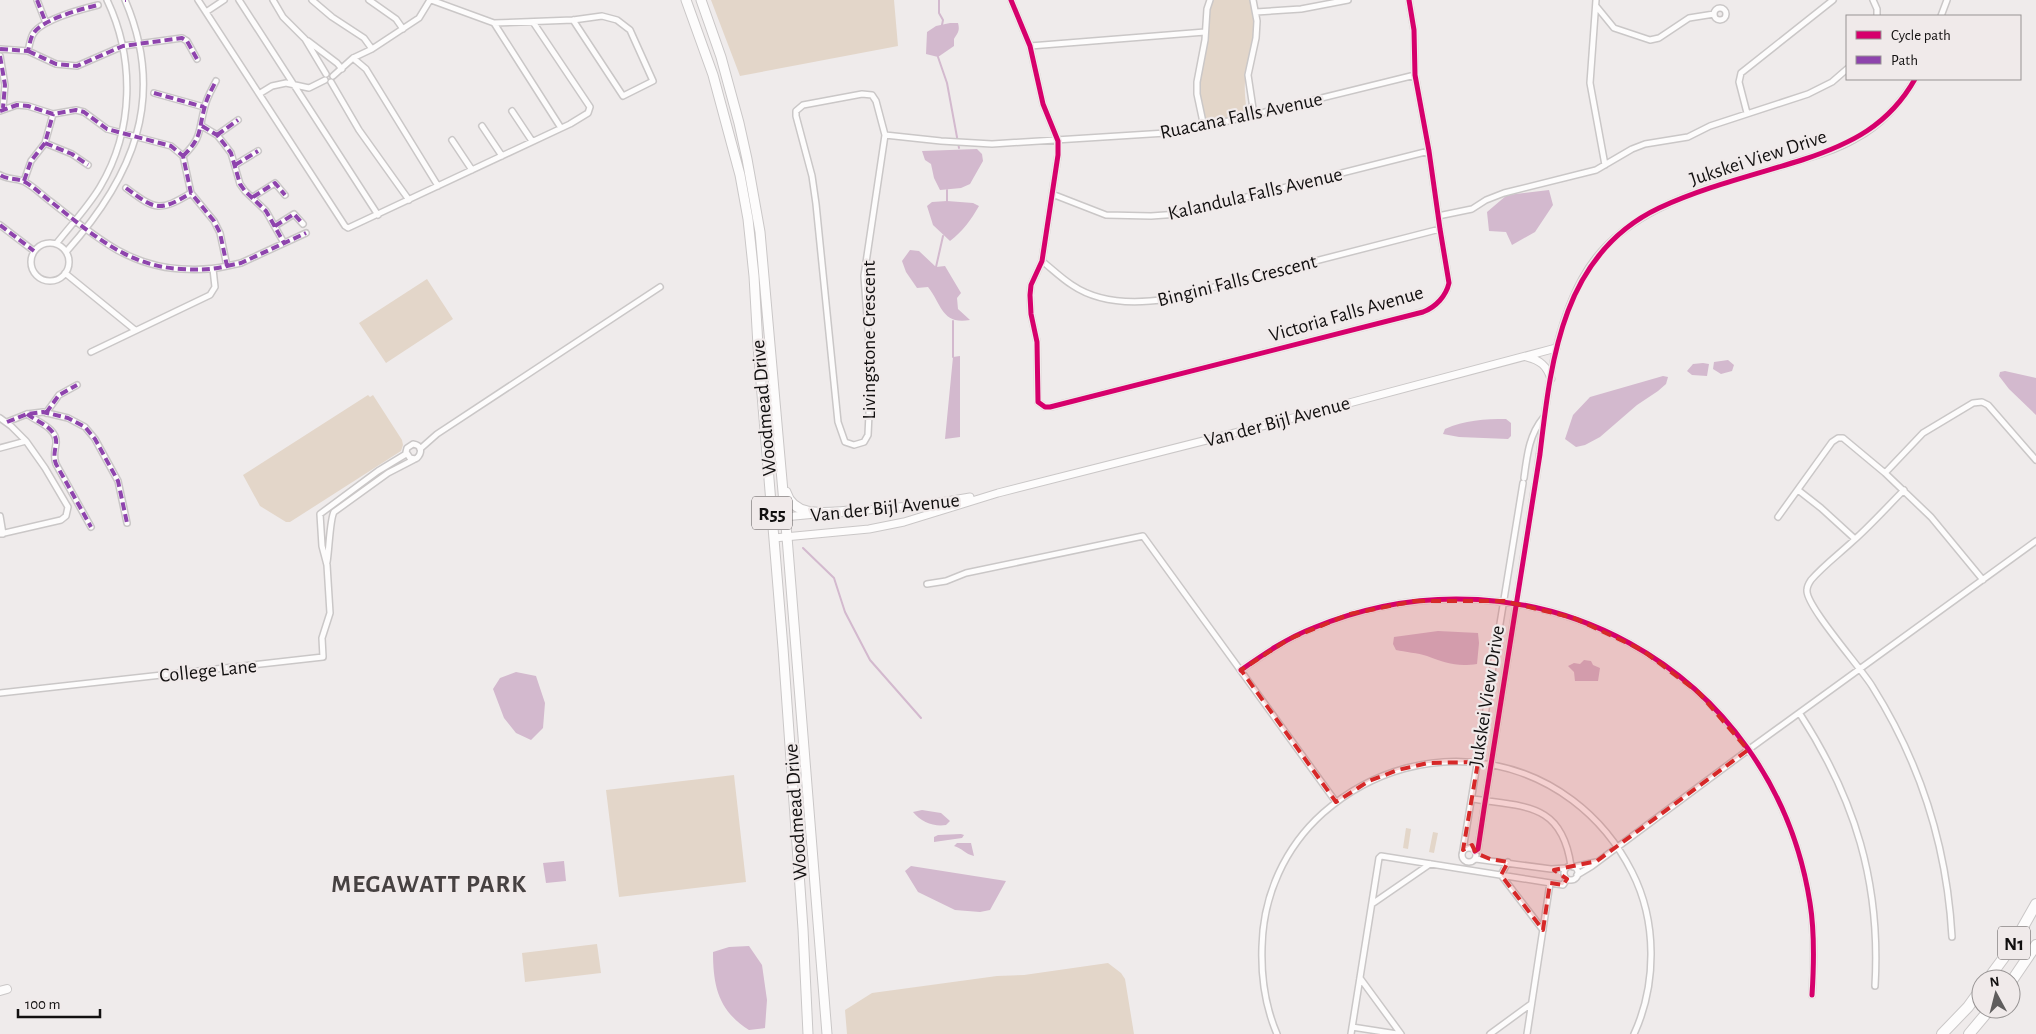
<svg xmlns="http://www.w3.org/2000/svg" width="2036" height="1034" viewBox="0 0 2036 1034" font-family="'Alegreya Sans',sans-serif">
  <style>
    .green { fill: #e3d6c9 }
    .water { fill: #d3b9ce }
    .lines { fill: none; stroke-linecap: round; stroke-linejoin: round }
    .stream { stroke: #d3b9ce; stroke-width: 2 }
    .minor-casing { stroke: #cac7c7; stroke-width: 8 }
    .tertiary-casing { stroke: #cac7c7; stroke-width: 9 }
    .secondary-casing { stroke: #cac7c7; stroke-width: 10 }
    .primary-casing { stroke: #cac7c7; stroke-width: 11 }
    .motorway-casing { stroke: #cac7c7; stroke-width: 12 }
    .minor { stroke: #fdfcfc; stroke-width: 5 }
    .tertiary { stroke: #fdfcfc; stroke-width: 7 }
    .secondary { stroke: #fdfcfc; stroke-width: 8 }
    .primary { stroke: #fdfcfc; stroke-width: 9 }
    .motorway { stroke: #fdfcfc; stroke-width: 10 }
    .quiet { stroke: #8e44ad; stroke-width: 4; stroke-dasharray: 8 4; stroke-linecap: butt }
    .cycleway-casing { stroke: #f0eaea; stroke-width: 8 }
    .cycleway { stroke: #d6006c; stroke-width: 5 }
    .marked { fill: #d62828; fill-opacity: 0.2; stroke: #d62828; stroke-width: 4; stroke-dasharray: 10 6; stroke-linejoin: round }
    .labels { text-anchor: middle; stroke-width: 4.5; stroke-linejoin: round; paint-order: stroke }
    .shield { fill: #f0eaea; stroke: #555151; stroke-width: 1 }
    .shield-label { font-size: 19px; font-weight: bold; fill: #121010 }
    .street-label { font-size: 20px; fill: #121010; stroke: #f0eaea }
    .district-label { font-size: 25px; font-weight: bold; letter-spacing: 1px; fill: #464141; stroke: #f0eaea }
  </style>
  <rect width="100%" height="100%" fill="#efebeb"/>
  <path class="green" d="M 711,0 L 894,0 L 898,46 L 740,76 Z
    M 1213,0 L 1251,0 C 1261,29 1250,55 1245,82 C 1244,92 1246,104 1247,114 L 1206,125 L 1198,89 L 1209,26 L 1209,9 Z
    M 427,279 L 453,319 L 386,363 L 359,323 Z
    M 368,395 L 370,397 L 373,395 L 402,440 L 403,445 L 401,451 L 290,522 L 286,522 L 260,506 L 243,475 Z
    M 734,775 L 746,882 L 619,897 L 606,790 Z
    M 1406,828 L 1411,829 L 1408,849 L 1403,848 Z
    M 1433,832 L 1438,833 L 1434,853 L 1429,852 Z
    M 597,944 L 601,973 L 525,982 L 522,953 Z
    M 1108,963 L 1121,973 L 1125,979 L 1134,1034 L 847,1034 L 845,1010 L 872,993 L 997,976 L 1024,975 Z"/>
  <path class="water" d="M 950,23 L 958,23 C 960,31 958,32 954,39 L 954,46 L 938,57 L 926,54 L 927,32 L 936,26 Z
    M 977,149 L 982,154 L 983,161 L 970,184 L 961,188 L 940,190 L 934,178 L 931,164 L 925,160 L 922,151 Z
    M 1549,190 L 1553,205 L 1535,232 L 1512,245 L 1506,232 L 1489,231 L 1487,212 L 1507,195 Z
    M 947,201 L 973,203 L 979,206 C 971,220 963,231 950,241 L 933,225 L 927,206 L 932,202 Z
    M 910,250 L 919,251 L 936,267 L 945,266 L 961,293 L 957,298 L 958,309 L 970,320 C 942,325 942,305 928,287 L 917,288 L 906,272 L 902,261 Z
    M 960,356 L 960,437 L 945,439 L 953,357 Z
    M 1728,360 L 1734,365 L 1732,371 L 1721,374 L 1713,369 L 1714,362 Z
    M 1703,363 L 1709,364 L 1707,376 L 1692,375 L 1687,371 L 1693,364 Z
    M 2005,371 L 2036,378 L 2036,415 L 2009,389 L 1999,376 L 2000,372 Z
    M 1663,376 L 1668,377 L 1666,384 L 1658,391 L 1637,405 L 1600,437 L 1585,445 L 1576,447 L 1565,439 L 1573,415 L 1590,397 Z
    M 1506,419 L 1511,423 L 1511,436 L 1508,439 L 1459,437 L 1443,434 L 1445,429 C 1464,420 1485,419 1506,419 Z
    M 1438,631 L 1478,633 L 1479,643 L 1477,664 C 1456,667 1446,663 1427,656 C 1418,653 1405,652 1396,650 L 1393,644 L 1394,637 Z
    M 1584,660 L 1591,661 L 1593,665 L 1600,668 L 1598,681 L 1575,681 L 1574,672 L 1568,666 L 1574,663 L 1580,664 Z
    M 516,672 L 536,676 L 545,703 L 543,728 L 531,740 L 516,733 L 504,718 L 493,689 L 500,678 Z
    M 922,810 L 941,813 L 950,821 L 946,825 C 934,827 921,822 913,812 Z
    M 961,834 L 964,835 L 962,838 L 934,842 L 934,837 L 938,835 Z
    M 957,843 L 971,843 L 974,856 C 965,854 962,848 954,846 Z
    M 564,861 L 566,881 L 546,883 L 543,863 Z
    M 911,866 L 1006,881 L 990,910 L 980,912 L 955,910 L 918,892 L 905,871 Z
    M 749,946 L 762,965 L 767,1000 L 765,1028 L 749,1030 C 719,1011 713,987 713,952 L 729,947 Z"/>
  <g class="lines">
    <path class="stream" d="M 939,0 L 939,13 L 943,20 L 942,25
      M 938,57 L 947,83 L 959,148
      M 947,201 L 947,190
      M 936,267 L 943,236
      M 953,321 L 953,357
      M 803,548 L 834,578 L 845,612 L 870,660 L 921,718"/>
    <defs>
      <path id="minor" d="M 37,0 L 46,23
        M 198,0 L 345,226 L 348,228 L 570,124 L 588,113 L 590,107 L 533,22
        M 239,0 L 378,215
        M 273,0 L 283,17 L 305,39 L 326,74
        M 312,0 L 332,17 L 364,38 L 372,49
        M 369,0 L 396,19 L 403,29
        M 431,0 L 494,23 L 561,128
        M 1011,0 L 1030,46 L 1043,104 L 1058,141 L 1058,155 L 1042,261 L 1031,285 L 1030,295 L 1031,314 L 1037,342 L 1038,402 L 1045,407 L 1050,407 L 1423,312 C 1436,307 1446,296 1449,283 L 1440,229 L 1429,151 L 1415,75 L 1414,30 L 1409,0
        M 1253,0 L 1257,21 L 1256,38 L 1248,75 L 1254,115
        M 1596,0 L 1590,83 L 1605,165
        M 1873,0 L 1877,9 L 1877,16
        M 1596,6 L 1614,28 L 1650,40 L 1659,38 L 1689,18 L 1714,14
        M1714 14a6 6 0 1 1 12 0a6 6 0 1 1-12 0Z
        M 206,12 L 224,0
        M 1256,12 L 1301,9 L 1348,0
        M 1941,16 L 1947,0
        M 494,23 L 573,20 L 602,16 L 617,20 L 630,30 L 653,81 L 623,96 L 573,20
        M 308,41 L 337,63 L 342,69
        M 1030,46 L 1205,32
        M 0,49 L 28,51 C 29,47 30,41 32,36 C 38,20 82,9 98,5
        M 28,51 L 56,64 L 77,66 L 123,46 L 182,38 L 187,41 L 197,59
        M 0,56 L 5,85 L 3,108
        M 353,58 L 366,69 L 438,186
        M 333,76 L 353,58 L 372,49 L 419,18 L 430,0
        M 331,82 L 359,130 L 409,200
        M 154,93 L 204,107
        M 259,94 L 272,86 L 286,83 L 309,88 L 325,80
        M 862,94 L 872,95 L 876,101 L 885,135 L 864,276 L 871,371 L 868,435 L 864,442 L 854,445 L 845,442 L 838,422 L 816,204 L 812,176 L 796,116 L 796,111 L 803,105 Z
        M 0,111 L 17,105 L 28,106 L 53,114 L 76,110 L 84,112 L 107,129 L 171,146 L 183,156 L 191,193 L 214,221 L 220,233 L 227,266 C 211,270 197,270 181,269 C 126,266 91,233 50,201 C 42,195 34,187 25,182 C 18,178 8,180 0,175
        M 512,111 L 532,141
        M 1747,113 L 1739,82 L 1741,73 L 1833,0
        M 202,126 L 217,135 L 225,145 L 231,153 L 240,184 L 245,191 L 266,211 L 284,243
        M 482,126 L 502,156
        M 1204,127 L 1197,94 L 1197,82 L 1205,40 L 1207,9 L 1210,0
        M 217,135 L 238,120
        M 885,135 L 941,141 L 992,144 L 1166,133 L 1204,127 L 1415,75
        M 452,140 L 472,170
        M 45,143 L 72,154 L 88,165
        M 183,156 C 203,137 198,130 205,106 C 207,97 212,89 216,81
        M 235,165 L 258,151
        M 24,181 L 31,161 L 45,143 L 53,114
        M 126,188 C 155,209 158,213 191,193
        M 1052,194 L 1106,215 L 1151,216 L 1179,214 L 1429,151
        M 253,197 L 275,183 L 285,195
        M 1438,216 L 1472,209 L 1486,200 L 1504,193 L 1596,170 L 1632,149 L 1645,144 L 1688,137 L 1710,126 L 1808,94 L 1832,82 L 1847,69
        M 0,225 L 34,251
        M 275,226 L 294,214 L 303,224
        M31 262a19 19 0 1 1 38 0a19 19 0 1 1-38 0Z
        M 56,244 C 71,225 88,207 100,187 C 134,130 135,59 107,0
        M 66,252 C 133,177 167,98 125,0
        M 1042,261 C 1052,269 1061,278 1072,285 C 1100,304 1135,304 1167,299 L 1440,229
        M 227,266 L 241,263 L 306,233
        M 65,273 L 135,330
        M 91,352 L 210,295 L 215,287 L 213,269
        M 46,413 L 59,395 L 77,385
        M 27,414 C 37,422 58,428 56,444 C 55,451 53,456 56,464 L 91,527
        M 0,418 L 11,426 L 26,441
        M 7,422 L 27,414 L 43,412 L 68,418 L 85,427 L 95,439 L 118,481 L 127,523
        M 0,448 L 26,441 L 45,468 L 68,507 L 66,516 L 61,520 L 0,534
        M 420,449 L 437,434 L 660,287
        M 1885,473 L 1923,433 L 1973,403 L 1982,402 L 1988,405 L 2036,460
        M 1524,478 C 1527,456 1529,435 1543,418
        M 1536,480 C 1546,413 1549,340 1582,279 C 1623,202 1720,186 1795,162 C 1815,156 1836,150 1855,139 C 1880,126 1901,103 1915,79
        M 1798,490 L 1821,508 L 1855,539
        M 1904,490 C 1887,507 1871,525 1853,541 C 1839,554 1823,566 1811,580 C 1809,583 1807,586 1807,590 C 1805,605 1861,668 1872,686 C 1920,762 1947,847 1952,937
        M 0,516 L 3,534
        M 1778,517 L 1832,442 L 1838,438 L 1843,438 L 1885,473 L 1931,517 L 1983,580
        M 327,562 C 329,551 330,518 334,512 L 388,473 L 417,458 C 423,452 421,445 413,444 L 407,448 L 406,452 L 410,458 L 415,459
        M 927,584 L 946,581 L 966,573 L 1143,536 L 1336,802
        M 1241,670 C 1264,654 1287,638 1313,628 C 1532,537 1773,668 1810,903 C 1815,934 1814,964 1812,995
        M 0,693 L 323,657 L 322,638 L 330,613 L 327,565 L 322,546 L 320,514 L 378,471 L 406,454
        M 1800,714 C 1855,799 1881,883 1875,986
        M 1473,799 C 1526,807 1562,803 1571,866
        M1462 855a7 7 0 1 1 14 0a7 7 0 1 1-14 0Z
        M 1463,850 L 1523,483
        M 1475,851 L 1478,849 L 1484,809 L 1535,485
        M 1476,859 L 1551,869 L 1566,868
        M 1508,862 L 1501,875 L 1543,930
        M1564 873a7 7 0 1 1 14 0a7 7 0 1 1-14 0Z
        M 1573,867 L 1596,862
        M 1577,875 L 1592,866 L 1748,750 L 2036,541
        M 1372,904 L 1430,864
        M 1360,978 L 1401,1034
        M 1352,1027 L 1397,1034
        M 1277,1034 C 1265,1006 1261,977 1262,947 C 1263,895 1285,847 1323,813 C 1423,725 1572,753 1632,872 C 1657,921 1657,984 1634,1034
        M 1351,1034 L 1379,858 L 1381,856 L 1563,885 L 1567,879
        M 1490,1034 L 1531,1004
        M 1527,1034 L 1550,883"/>
      <path id="tertiary" d="M 1527,357 C 1540,360 1547,366 1551,379
        M 847,512 L 929,504 L 970,497
        M 773,518 L 816,514
        M 774,538 L 869,529 L 904,522 L 998,493 L 1274,423 L 1556,348"/>
      <path id="secondary" d="M 0,991 L 7,989"/>
      <path id="primary" d="M 686,0 L 713,75 L 740,175 L 748,219 L 754,276 L 758,346 L 783,648 L 803,929 L 808,1034
        M 701,0 L 721,57 L 739,123 L 747,159 L 760,232 L 787,537 L 827,1034
        M 786,492 C 794,519 828,512 850,511"/>
      <path id="motorway" d="M 1988,979 L 2011,948 L 2036,904
        M 2011,982 L 2036,945
        M 1942,1034 L 1968,1007 L 1981,989
        M 1969,1034 L 1990,1009"/>
    </defs>
    <use href="#minor" class="minor-casing"/>
    <use href="#tertiary" class="tertiary-casing"/>
    <use href="#secondary" class="secondary-casing"/>
    <use href="#primary" class="primary-casing"/>
    <use href="#motorway" class="motorway-casing"/>
    <use href="#minor" class="minor"/>
    <use href="#tertiary" class="tertiary"/>
    <use href="#secondary" class="secondary"/>
    <use href="#primary" class="primary"/>
    <use href="#motorway" class="motorway"/>
    <path class="quiet" d="M 37,0 L 46,23
      M 125,0 L 126,0
      M 0,49 L 28,51 C 29,47 30,41 32,36 C 38,20 82,9 98,5
      M 28,51 L 56,64 L 77,66 L 123,46 L 182,38 L 187,41 L 197,59
      M 0,56 L 5,85 L 3,108
      M 154,93 L 204,107
      M 0,111 L 17,105 L 28,106 L 53,114 L 76,110 L 84,112 L 107,129 L 171,146 L 183,156 L 191,193 L 214,221 L 220,233 L 227,266 C 211,270 197,270 181,269 C 126,266 91,233 50,201 C 42,195 34,187 25,182 C 18,178 8,180 0,175
      M 202,126 L 217,135 L 225,145 L 231,153 L 240,184 L 245,191 L 266,211 L 284,243
      M 217,135 L 238,120
      M 45,143 L 72,154 L 88,165
      M 183,156 C 203,137 198,130 205,106 C 207,97 212,89 216,81
      M 235,165 L 258,151
      M 24,181 L 31,161 L 45,143 L 53,114
      M 126,188 C 155,209 158,213 191,193
      M 253,197 L 275,183 L 285,195
      M 0,225 L 34,251
      M 275,226 L 294,214 L 303,224
      M 227,266 L 241,263 L 306,233
      M 46,413 L 59,395 L 77,385
      M 27,414 C 37,422 58,428 56,444 C 55,451 53,456 56,464 L 91,527
      M 7,422 L 27,414 L 43,412 L 68,418 L 85,427 L 95,439 L 118,481 L 127,523"/>
    <defs>
      <path id="cycleway" d="M 1011,0 L 1030,46 L 1043,104 L 1058,141 L 1058,155 L 1042,261 L 1031,285 L 1030,295 L 1031,314 L 1037,342 L 1038,402 L 1045,407 L 1050,407 L 1423,312 C 1436,307 1446,296 1449,283 L 1440,229 L 1429,151 L 1415,75 L 1414,30 L 1409,0
        M 1241,670 C 1264,654 1287,638 1313,628 C 1532,537 1773,668 1810,903 C 1815,934 1814,964 1812,995
        M 1475,851 L 1478,849 L 1484,809 L 1540,454 C 1551,360 1562,254 1659,208 C 1704,187 1754,175 1802,160 C 1851,144 1889,125 1915,79"/>
    </defs>
    <use href="#cycleway" class="cycleway-casing"/>
    <use href="#cycleway" class="cycleway"/>
  </g>
  <path class="marked" d="M 1415,601 L 1504,601 L 1574,618 L 1642,650 L 1699,693 L 1748,750 L 1597,861 L 1554,870 L 1567,879 L 1563,885 L 1550,883 L 1543,930 L 1501,875 L 1508,862 L 1490,859 L 1476,853 L 1472,845 L 1463,850 L 1478,762 L 1428,763 L 1398,770 L 1369,781 L 1336,802 L 1241,670 L 1289,639 L 1350,614 Z"/>
  <g class="labels">
    <g class="shield">
      <rect x="752" y="496.5" width="40" height="33" rx="4"/>
      <rect x="1998" y="926.5" width="32" height="33" rx="4"/>
    </g>
    <g class="shield-label">
      <text x="772" y="520">R55</text>
      <text x="2014" y="950">N1</text>
    </g>
    <g class="street-label">
      <text transform="translate(1241 115) rotate(-12)" y="7">Ruacana Falls Avenue</text>
      <text transform="translate(1758 157) rotate(-18)" y="7">Jukskei View Drive</text>
      <text transform="translate(1255 193) rotate(-13)" y="7">Kalandula Falls Avenue</text>
      <text transform="translate(1237 280) rotate(-14)" y="7">Bingini Falls Crescent</text>
      <text transform="translate(1346 313) rotate(-16)" y="7">Victoria Falls Avenue</text>
      <text transform="translate(868 340) rotate(-90)" y="7">Livingstone Crescent</text>
      <text transform="translate(763 408) rotate(-95)" y="7">Woodmead Drive</text>
      <text transform="translate(1277 421) rotate(-15)" y="7">Van der Bijl Avenue</text>
      <text transform="translate(885 507) rotate(-6)" y="7">Van der Bijl Avenue</text>
      <text transform="translate(208 670) rotate(-6)" y="7">College Lane</text>
      <text transform="translate(1486 696) rotate(-81)" y="7">Jukskei View Drive</text>
      <text transform="translate(795 812) rotate(-94)" y="7">Woodmead Drive</text>
    </g>
    <g class="district-label">
      <text x="429" y="892">MEGAWATT PARK</text>
    </g>
  </g>
  <rect x="1846" y="15" width="175" height="65" fill="#f0eaea" stroke="#979393"/>
  <rect x="1856" y="31" width="25" height="8" fill="#d6006c" stroke="#979393"/>
  <text x="1891" y="40" font-size="15" fill="#121010">Cycle path</text>
  <rect x="1856" y="56" width="25" height="8" fill="#8e44ad" stroke="#979393"/>
  <text x="1891" y="65" font-size="15" fill="#121010">Path</text>
  <g transform="translate(1996 994) rotate(353)"><circle r="24" fill="#f0eaea" stroke="#979393"/>
  <path d="M0-4L9 19L0 12L-9 19Z" fill="#5f5d5d"/>
  <text y="-8" font-size="14" font-weight="bold" text-anchor="middle" fill="#121010">N</text>
  </g>
  <path d="M18 1009v8h82v-8" fill="none" stroke="#121010" stroke-width="2.5"/>
  <text x="25" y="1009" font-size="15" fill="#121010" stroke="#f0eaea" stroke-width="4" paint-order="stroke">100 m</text>
</svg>
